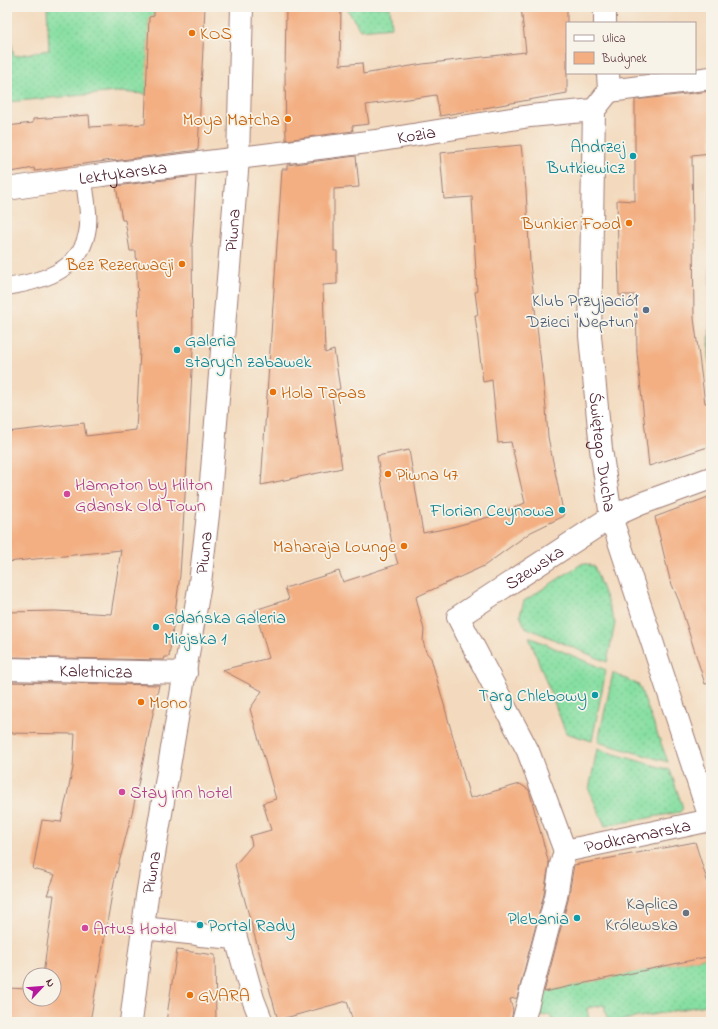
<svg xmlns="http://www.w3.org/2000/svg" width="718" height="1029" viewBox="0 0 718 1029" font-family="'Indie Flower',sans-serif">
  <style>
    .grass { fill: url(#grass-dots); stroke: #687f67 }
    .building { fill: #f3af82 }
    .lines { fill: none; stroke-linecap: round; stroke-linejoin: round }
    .lane-casing { stroke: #9e7c74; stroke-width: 18 }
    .street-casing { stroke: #9e7c74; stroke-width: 24 }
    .lane { stroke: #fff; stroke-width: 16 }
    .street { stroke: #fff; stroke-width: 22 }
    .food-dot { fill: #e8710a; stroke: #f7f3e8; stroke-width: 1.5 }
    .culture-dot { fill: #0f9aa8; stroke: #f7f3e8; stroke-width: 1.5 }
    .service-dot { fill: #5c6f8a; stroke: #f7f3e8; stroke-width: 1.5 }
    .hotel-dot { fill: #d1479c; stroke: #f7f3e8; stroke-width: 1.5 }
    .worship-dot { fill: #6b7280; stroke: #f7f3e8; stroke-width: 1.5 }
    .labels { text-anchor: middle; stroke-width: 3.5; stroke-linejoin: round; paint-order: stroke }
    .food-label { font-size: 18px; fill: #c56008; stroke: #f7f3e8; text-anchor: start }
    .street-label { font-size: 18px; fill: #4a1f2b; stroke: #f7f3e8 }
    .culture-label { font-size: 18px; fill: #0d838f; stroke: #f7f3e8; text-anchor: end }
    .service-label { font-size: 18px; fill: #4e5e75; stroke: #f7f3e8; text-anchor: end }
    .hotel-label { font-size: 18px; fill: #b23c85; stroke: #f7f3e8; text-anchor: start }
    .worship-label { font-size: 18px; fill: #5b616d; stroke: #f7f3e8; text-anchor: end }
  </style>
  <defs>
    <pattern id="grass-dots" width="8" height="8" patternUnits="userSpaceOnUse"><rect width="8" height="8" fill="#87dfa3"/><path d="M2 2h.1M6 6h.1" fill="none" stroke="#76bf8c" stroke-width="1.8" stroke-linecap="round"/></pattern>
  </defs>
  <rect width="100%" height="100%" fill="#f7f3e8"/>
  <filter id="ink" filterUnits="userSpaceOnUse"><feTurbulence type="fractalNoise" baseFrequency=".025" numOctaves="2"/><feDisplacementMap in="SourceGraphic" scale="8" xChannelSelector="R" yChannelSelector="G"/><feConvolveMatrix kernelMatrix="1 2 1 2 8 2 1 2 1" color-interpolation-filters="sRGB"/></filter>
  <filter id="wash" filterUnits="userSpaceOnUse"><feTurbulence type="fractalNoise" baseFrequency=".012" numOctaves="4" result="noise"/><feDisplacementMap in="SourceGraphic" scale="16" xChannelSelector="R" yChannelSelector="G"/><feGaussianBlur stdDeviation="0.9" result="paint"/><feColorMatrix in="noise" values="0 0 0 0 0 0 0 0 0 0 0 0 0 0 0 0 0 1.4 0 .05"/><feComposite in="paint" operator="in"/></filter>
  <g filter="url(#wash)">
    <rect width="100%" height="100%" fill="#f3dabe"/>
    <path class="grass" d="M 47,7 L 154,7 L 154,16 L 149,18 L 147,94 L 117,92 L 7,102 L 7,42 L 11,41 L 14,56 L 49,50 Z
      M 346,7 L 390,7 L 392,27 L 360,30 Z
      M 711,193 L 711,366 L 709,362 Z
      M 583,563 L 594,566 L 615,623 L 607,662 L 525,627 L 520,615 L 524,601 Z
      M 529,637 L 606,670 L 592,741 L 566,733 Z
      M 613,673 L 639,685 L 668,762 L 598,742 Z
      M 597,749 L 670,770 L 683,808 L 680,812 L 605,826 L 589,790 Z
      M 711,956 L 711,1004 L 612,1022 L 608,1022 L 604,1005 L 587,1008 L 589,1022 L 553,1022 L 550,1015 L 534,1017 L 542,992 Z"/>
    <g id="blocks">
      <path class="building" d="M 154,7 L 205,7 L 198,150 L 113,161 L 112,160 L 35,171 L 34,168 L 11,172 L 11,163 L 7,163 L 7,126 L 33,123 L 33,119 L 89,115 L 90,127 L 145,124 L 149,17 L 154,16 Z
        M 286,7 L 341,7 L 340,65 L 362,63 L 363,74 L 423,64 L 526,52 L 521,7 L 567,7 L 567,93 L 440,116 L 436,95 L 366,105 L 369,124 L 352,126 L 353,131 L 286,140 L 285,74 Z
        M 711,91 L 711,153 L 692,155 L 694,318 L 705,403 L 711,404 L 711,446 L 649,466 L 637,353 L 636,295 L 619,295 L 617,200 L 635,201 L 635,100 Z
        M 521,145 L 526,190 L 530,263 L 546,408 L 548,437 L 564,516 L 531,532 L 484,566 L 416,597 L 424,630 L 423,641 L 426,652 L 431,658 L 470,798 L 520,784 L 529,790 L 549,864 L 544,894 L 517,998 L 510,999 L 513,1010 L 511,1022 L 353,1022 L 347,1001 L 278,1020 L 235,865 L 252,845 L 250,836 L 271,830 L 263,803 L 276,799 L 250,709 L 262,691 L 222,670 L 269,658 L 255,610 L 289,599 L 285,588 L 339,571 L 343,582 L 398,564 L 392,544 L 377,456 L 409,450 L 423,533 L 449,528 L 496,515 L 525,503 L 511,442 L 498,443 L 492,380 L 483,382 L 475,315 L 478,315 L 475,292 L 477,291 L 472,197 L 444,199 L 440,153 Z
        M 356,156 L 359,187 L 334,189 L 334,251 L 337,251 L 337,284 L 323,285 L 325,353 L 334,350 L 340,389 L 331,391 L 342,468 L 261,485 L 282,169 L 287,169 L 287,165 Z
        M 196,176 L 192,246 L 193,350 L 189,431 L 180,575 L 169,657 L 165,657 L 164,660 L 7,657 L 7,612 L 56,611 L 111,614 L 121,550 L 7,562 L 7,432 L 84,423 L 86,436 L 136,430 L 140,351 L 136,251 L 130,251 L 125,220 L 122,220 L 116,186 Z
        M 711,496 L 711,683 L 705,684 L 679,601 L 670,580 L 655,517 Z
        M 7,682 L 159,685 L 133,809 L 114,882 L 90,1022 L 7,1022 L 7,988 L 30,989 L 30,999 L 54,999 L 54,975 L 43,975 L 54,895 L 47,895 L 55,875 L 33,869 L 42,820 L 61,822 L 73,768 L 75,734 L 7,733 Z
        M 695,842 L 711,893 L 711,956 L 544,992 L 568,900 L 574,865 Z
        M 177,950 L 215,955 L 216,1022 L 166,1022 Z"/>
    </g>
  </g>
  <g filter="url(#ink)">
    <use href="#blocks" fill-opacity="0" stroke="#9e7c74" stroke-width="1"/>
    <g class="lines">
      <defs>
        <path id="lane" d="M 7,287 C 41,281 79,272 87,233 C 91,216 85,195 84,178"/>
        <g id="street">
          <path d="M 605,7 L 605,23"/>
          <path id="s1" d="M 608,73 L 609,91 L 594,110 L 590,336 L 601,449 L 611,517 L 711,821"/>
          <path d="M 609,91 L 711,78"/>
          <path id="s2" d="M 7,189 L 102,175 L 376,141 L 530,116 L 594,110"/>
          <path id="s3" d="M 7,669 L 186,673"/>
          <path id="s4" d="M 565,851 L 528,751 L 458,617 L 611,517 L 640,504 L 711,478"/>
          <path id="s5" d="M 565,851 L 711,820"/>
          <path d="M 143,928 L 198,934"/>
          <path d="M 200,935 L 236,938 L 253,999 L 262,1022"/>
          <path id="s6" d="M 131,1022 L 147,896 L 200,583 L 209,506 L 238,159 L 242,7"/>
          <path d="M 523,1022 L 556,897 L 561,865 L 565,851"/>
        </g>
      </defs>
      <use href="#lane" class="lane-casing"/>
      <use href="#street" class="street-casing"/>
      <use href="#lane" class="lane"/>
      <use href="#street" class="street"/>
    </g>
  </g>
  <g class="food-dot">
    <circle cx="192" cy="33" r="4"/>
    <circle cx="288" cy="119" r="4"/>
    <circle cx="629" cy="223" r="4"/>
    <circle cx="182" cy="264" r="4"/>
    <circle cx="273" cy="392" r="4"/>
    <circle cx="388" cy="474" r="4"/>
    <circle cx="404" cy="546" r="4"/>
    <circle cx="141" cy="702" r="4"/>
    <circle cx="190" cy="995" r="4"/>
  </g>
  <g class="culture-dot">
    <circle cx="633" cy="156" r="4"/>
    <circle cx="177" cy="350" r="4"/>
    <circle cx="562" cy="510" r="4"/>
    <circle cx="156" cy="627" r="4"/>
    <circle cx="595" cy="695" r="4"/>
    <circle cx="577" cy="918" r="4"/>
    <circle cx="200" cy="925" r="4"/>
  </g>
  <circle class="service-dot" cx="646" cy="310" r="4"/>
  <g class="hotel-dot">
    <circle cx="67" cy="494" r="4"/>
    <circle cx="122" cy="792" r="4"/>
    <circle cx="85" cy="928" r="4"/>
  </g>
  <circle class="worship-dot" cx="686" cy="913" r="4"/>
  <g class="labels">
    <g class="food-label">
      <text x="200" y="39">KOS</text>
      <text x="280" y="125" text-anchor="end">Moya Matcha</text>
      <text x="621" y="229" text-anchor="end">Bunkier Food</text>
      <text x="174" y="270" text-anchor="end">Bez Rezerwacji</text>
      <text x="281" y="398">Hola Tapas</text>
      <text x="396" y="480">Piwna 47</text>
      <text x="396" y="552" text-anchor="end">Maharaja Lounge</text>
      <text x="149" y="708">Mono</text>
      <text x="198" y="1001">GVARA</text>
    </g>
    <g class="street-label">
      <text dy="6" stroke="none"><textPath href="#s2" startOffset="413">Kozia</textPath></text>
      <text dy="6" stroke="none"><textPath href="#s2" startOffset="117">Lektykarska</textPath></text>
      <text dy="6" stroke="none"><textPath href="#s6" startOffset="799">Piwna</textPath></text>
      <text dy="6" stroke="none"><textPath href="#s1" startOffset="385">Świętego Ducha</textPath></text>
      <text dy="6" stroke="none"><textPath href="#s6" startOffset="475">Piwna</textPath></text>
      <text dy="6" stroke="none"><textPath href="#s4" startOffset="349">Szewska</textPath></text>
      <text dy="6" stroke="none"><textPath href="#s3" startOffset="89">Kaletnicza</textPath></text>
      <text dy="6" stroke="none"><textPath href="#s5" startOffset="74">Podkramarska</textPath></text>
      <text dy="6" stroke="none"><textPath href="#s6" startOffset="151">Piwna</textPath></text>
    </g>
    <g class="culture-label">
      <text x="625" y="152">Andrzej<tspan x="625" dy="21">Butkiewicz</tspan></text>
      <text x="185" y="346" text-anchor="start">Galeria<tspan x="185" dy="21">starych zabawek</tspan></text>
      <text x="554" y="516">Florian Ceynowa</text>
      <text x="164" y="623" text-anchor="start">Gdańska Galeria<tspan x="164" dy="21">Miejska 1</tspan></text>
      <text x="587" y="701">Targ Chlebowy</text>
      <text x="569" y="924">Plebania</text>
      <text x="208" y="931" text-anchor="start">Portal Rady</text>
    </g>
    <g class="service-label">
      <text x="638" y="306">Klub Przyjaciół<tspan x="638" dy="21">Dzieci "Neptun"</tspan></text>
    </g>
    <g class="hotel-label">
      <text x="75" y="490">Hampton by Hilton<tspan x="75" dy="21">Gdansk Old Town</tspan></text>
      <text x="130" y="798">Stay inn hotel</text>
      <text x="93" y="934">Artus Hotel</text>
    </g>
    <g class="worship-label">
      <text x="678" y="909">Kaplica<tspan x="678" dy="21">Królewska</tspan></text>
    </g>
  </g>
  <rect width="718" height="1029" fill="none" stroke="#f7f3e8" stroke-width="24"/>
  <rect x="566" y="22" width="130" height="52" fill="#f7f3e8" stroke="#b29e9c"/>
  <rect x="574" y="35" width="20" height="6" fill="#ffffff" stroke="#b29e9c"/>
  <text x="602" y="42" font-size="12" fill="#4a1f2b">Ulica</text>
  <rect x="574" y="52" width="20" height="12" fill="#f3af82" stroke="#b29e9c"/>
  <text x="602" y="62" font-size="12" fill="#4a1f2b">Budynek</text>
  <g transform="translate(42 987) rotate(64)"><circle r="19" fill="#f7f3e8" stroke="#b29e9c"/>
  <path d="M0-3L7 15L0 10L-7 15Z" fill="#b5179e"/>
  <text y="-6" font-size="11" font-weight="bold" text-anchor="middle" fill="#4a1f2b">N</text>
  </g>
</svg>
